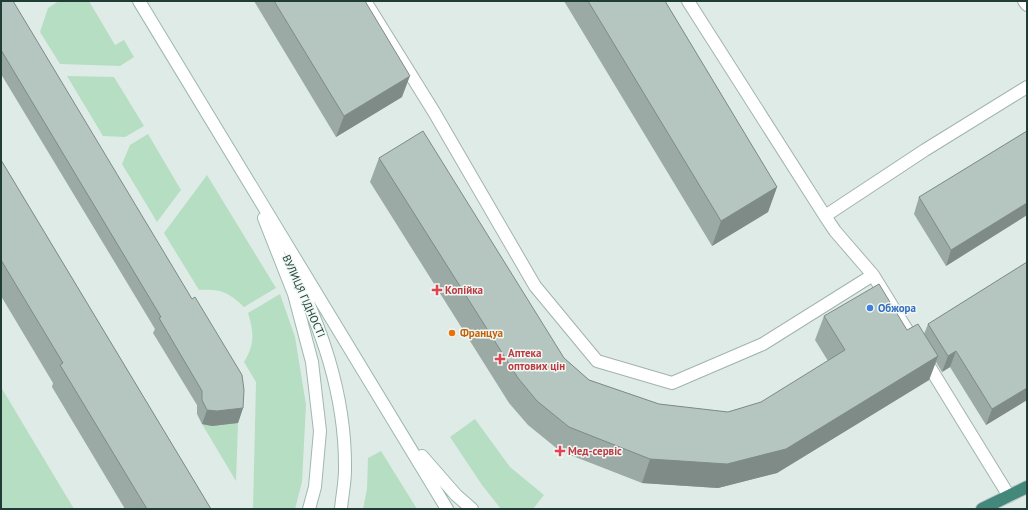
<svg xmlns="http://www.w3.org/2000/svg" width="1028" height="510" viewBox="0 0 1028 510" font-family="'PT Sans',sans-serif">
  <style>
    .green { fill: #b6dec3 }
    .lines { fill: none; stroke-linecap: round; stroke-linejoin: round }
    .service-casing { stroke: #a2b3ae; stroke-width: 14 }
    .secondary-casing { stroke: #9db8af; stroke-width: 14 }
    .trunk-casing { stroke: #c0c8c7; stroke-width: 14 }
    .service { stroke: #fff; stroke-width: 12 }
    .secondary { stroke: #fff; stroke-width: 12 }
    .trunk { stroke: #44877b; stroke-width: 12 }
    .wall { fill: #9baaa4 }
    .shaded-wall { fill: #7e8b86 }
    .building { fill: #b4c6bf; stroke: #7e8b86 }
    .health-dot { fill: #e0444e; stroke: #eff8f4; stroke-width: 1.5 }
    .shop-dot { fill: #3f7fe0; stroke: #eff8f4; stroke-width: 1.5 }
    .food-dot { fill: #e8710a; stroke: #eff8f4; stroke-width: 1.5 }
    .labels { text-anchor: middle; stroke-width: 3; stroke-linejoin: round; paint-order: stroke }
    .health-label { font-size: 11px; font-weight: bold; fill: #be3a42; stroke: #eff8f4; text-anchor: start }
    .street-label { font-size: 11px; fill: #1f3c36; stroke: #eff8f4 }
    .shop-label { font-size: 11px; font-weight: bold; fill: #366cbe; stroke: #eff8f4; text-anchor: start }
    .food-label { font-size: 11px; font-weight: bold; fill: #c56008; stroke: #eff8f4; text-anchor: start }
  </style>
  <rect width="100%" height="100%" fill="#dfebe6"/>
  <path class="green" d="M 59,1 L 89,1 L 115,45 L 124,40 L 134,57 L 120,66 L 60,64 L 40,32 L 48,8 Z
    M 67,76 L 114,77 L 144,126 L 125,137 L 103,136 Z
    M 148,134 L 181,190 L 157,222 L 122,164 L 130,145 Z
    M 207,175 L 276,288 L 244,307 C 228,292 221,289 199,290 L 164,233 Z
    M 280,294 L 295,337 L 306,405 L 302,482 L 295,509 L 253,509 L 256,382 L 244,362 C 255,344 254,333 248,313 Z
    M 1,387 L 74,509 L 1,509 Z
    M 475,419 L 510,467 L 544,495 L 533,509 L 501,509 L 482,485 L 450,437 Z
    M 238,423 L 236,481 L 202,424 L 212,426 Z
    M 381,451 L 417,509 L 363,509 L 367,489 L 368,458 Z"/>
  <g class="lines">
    <defs>
      <path id="service" d="M 365,1 L 434,112 L 535,286 L 597,361 L 672,383 L 763,344 L 873,275
        M 688,1 L 825,216 L 835,231 L 873,275 L 1009,496
        M 1024,1 L 1027,5
        M 825,216 L 925,150 L 1027,87"/>
      <path id="secondary" d="M 139,1 L 447,509
        M 264,218 L 294,294 L 312,362 L 320,431 L 315,487 L 309,509
        M 288,260 C 321,325 346,395 345,470 C 345,483 342,496 341,509
        M 422,456 L 456,495 L 472,509"/>
      <path id="trunk" d="M 982,509 L 1027,487"/>
    </defs>
    <use href="#service" class="service-casing"/>
    <use href="#secondary" class="secondary-casing"/>
    <use href="#trunk" class="trunk-casing"/>
    <use href="#service" class="service"/>
    <use href="#secondary" class="secondary"/>
    <use href="#trunk" class="trunk"/>
  </g>
  <path class="wall" d="M 1,1 L 243,408 L 238,423 L 212,426 L 202,424 L 197,414 L 197,405 L 153,333 L 155,329 L 1,74 Z
    M 254,1 L 365,1 L 402,97 L 336,137 Z
    M 564,1 L 665,1 L 777,187 L 768,212 L 712,246 Z
    M 1027,131 L 1027,215 L 946,266 L 914,214 L 919,197 Z
    M 379,158 L 564,358 L 589,380 L 659,404 L 728,412 L 761,402 L 828,361 L 815,340 L 824,316 L 907,330 L 924,334 L 928,324 L 1027,262 L 1027,400 L 986,425 L 950,367 L 942,372 L 936,362 L 929,380 L 777,473 L 718,488 L 642,483 L 560,451 L 528,425 L 509,403 L 370,182 Z
    M 1,160 L 211,509 L 125,509 L 52,387 L 53,383 L 1,296 Z"/>
  <path class="shaded-wall" d="M 410,76 L 402,97 L 336,137 L 344,116 Z
    M 777,187 L 768,212 L 712,246 L 721,221 Z
    M 1027,203 L 1027,215 L 946,266 L 951,250 Z
    M 956,351 L 950,367 L 942,372 L 948,356 Z
    M 938,356 L 929,380 L 777,473 L 718,488 L 642,483 L 650,459 Z
    M 1027,388 L 1027,400 L 986,425 L 992,409 Z
    M 243,408 L 238,423 L 212,426 L 202,424 L 207,410 Z"/>
  <path class="building" d="M 1,1 L 13,1 L 192,299 L 195,297 L 242,375 L 244,390 L 243,408 L 217,411 L 207,410 L 202,400 L 202,391 L 159,318 L 161,317 L 1,50 Z
    M 274,1 L 365,1 L 410,76 L 344,116 Z
    M 588,1 L 665,1 L 777,187 L 721,221 Z
    M 423,131 L 564,358 L 589,380 L 659,404 L 728,412 L 761,402 L 845,350 L 824,316 L 879,284 L 907,330 L 918,324 L 938,356 L 786,449 L 727,464 L 650,459 L 569,427 L 537,401 L 518,378 L 379,158 Z
    M 1027,131 L 1027,203 L 951,250 L 919,197 Z
    M 1,160 L 211,509 L 147,509 L 60,365 L 63,363 L 1,260 Z
    M 1027,262 L 1027,388 L 992,409 L 956,351 L 948,356 L 928,324 Z"/>
  <g class="health-dot">
    <path d="M435 284h4v4h4v4h-4v4h-4v-4h-4v-4h4z"/>
    <path d="M498 353h4v4h4v4h-4v4h-4v-4h-4v-4h4z"/>
    <path d="M558 445h4v4h4v4h-4v4h-4v-4h-4v-4h4z"/>
  </g>
  <circle class="shop-dot" cx="870" cy="308" r="4"/>
  <circle class="food-dot" cx="452" cy="333" r="4"/>
  <g class="labels">
    <g class="health-label">
      <text x="445" y="294">Копійка</text>
      <text x="508" y="357">Аптека<tspan x="508" dy="13">оптових цін</tspan></text>
      <text x="568" y="455">Мед-сервіс</text>
    </g>
    <g class="street-label">
      <text transform="translate(304 296) rotate(66)" y="4">ВУЛИЦЯ ГІДНОСТІ</text>
    </g>
    <g class="shop-label">
      <text x="878" y="312">Обжора</text>
    </g>
    <g class="food-label">
      <text x="460" y="337">Француа</text>
    </g>
  </g>
  <rect width="1028" height="510" fill="none" stroke="#1f3c36" stroke-width="4"/>
</svg>
